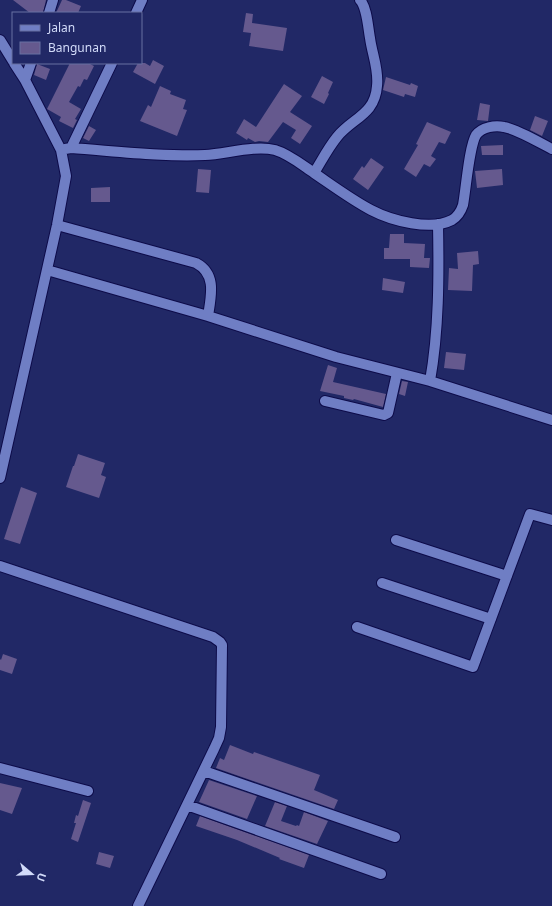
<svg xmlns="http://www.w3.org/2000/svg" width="552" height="906" viewBox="0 0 552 906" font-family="'Noto Sans',sans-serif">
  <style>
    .building { fill: #65598e }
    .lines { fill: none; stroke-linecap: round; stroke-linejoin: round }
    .minor-casing { stroke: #0d0b49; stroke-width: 12 }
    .minor { stroke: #6f7ec4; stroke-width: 10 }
  </style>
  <rect width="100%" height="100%" fill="#212866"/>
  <path class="building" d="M 13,0 L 46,0 L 43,13 L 30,13 Z
    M 62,0 L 66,0 L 81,6 L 78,13 L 56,13 Z
    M 246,13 L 253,14 L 252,23 L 287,28 L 283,51 L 249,46 L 251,33 L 243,32 Z
    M 153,60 L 164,66 L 155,84 L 133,72 L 138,63 L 145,63 L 150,66 Z
    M 70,63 L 88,63 L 94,66 L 87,80 L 84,79 L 80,87 L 78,86 L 69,102 L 81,109 L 75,119 L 77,120 L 73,128 L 59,121 L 61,117 L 47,109 Z
    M 37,64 L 50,69 L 46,80 L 34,75 Z
    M 322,76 L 333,82 L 328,93 L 329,94 L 324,104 L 311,97 Z
    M 386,77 L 410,85 L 411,83 L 418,86 L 415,97 L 405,94 L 404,97 L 383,90 Z
    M 284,84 L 302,96 L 290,112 L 312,126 L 300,144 L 291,138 L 296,130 L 283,122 L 268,142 L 259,141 L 255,142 L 248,138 L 247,140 L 236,133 L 244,119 L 256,127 Z
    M 160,86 L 171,91 L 170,94 L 186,100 L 183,109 L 187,110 L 177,136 L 140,121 L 148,105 L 151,107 Z
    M 480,103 L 490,105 L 488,121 L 477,120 Z
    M 535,116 L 548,121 L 542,136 L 530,130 Z
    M 427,122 L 451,132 L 445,144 L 439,142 L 431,156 L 436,159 L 430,167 L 424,164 L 416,177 L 404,169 L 418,145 L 416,144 Z
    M 89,126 L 96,130 L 89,141 L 83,138 Z
    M 503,145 L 503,155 L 482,155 L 481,146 Z
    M 371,158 L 384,167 L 368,190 L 353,179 L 362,166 L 364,168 Z
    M 198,169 L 211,170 L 209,193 L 196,192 Z
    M 502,169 L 503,185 L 477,188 L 475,171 Z
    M 110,187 L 110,202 L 91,202 L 91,188 Z
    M 390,234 L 404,234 L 404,243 L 425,244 L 424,258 L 430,258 L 429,268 L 410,267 L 410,259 L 384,259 L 384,248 L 389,248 Z
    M 478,251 L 479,264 L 473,265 L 472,291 L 448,290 L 449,268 L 458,269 L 457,253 Z
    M 383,278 L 405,282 L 403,293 L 382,290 Z
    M 446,352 L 466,354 L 464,370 L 444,368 Z
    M 328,365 L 337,368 L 333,382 L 386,394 L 383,407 L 354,399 L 353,400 L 344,398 L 344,396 L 320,391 Z
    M 402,381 L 408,382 L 405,396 L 399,394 Z
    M 78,454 L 105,463 L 101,475 L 106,477 L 99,498 L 66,487 L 73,466 L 74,466 Z
    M 21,487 L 37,493 L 20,544 L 4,539 Z
    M 3,654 L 17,659 L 12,674 L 0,670 L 0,659 L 1,660 Z
    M 230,745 L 253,754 L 254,752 L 320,775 L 314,790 L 338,800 L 334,809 L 216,768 L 220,758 L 224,760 Z
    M 209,780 L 257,796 L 247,819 L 199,802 Z
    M 0,783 L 22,788 L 12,814 L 0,810 Z
    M 83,800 L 91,803 L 78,842 L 71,839 L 76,823 L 74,823 L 76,815 L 78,816 Z
    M 275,802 L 287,806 L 281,821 L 296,826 L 297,825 L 299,826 L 304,812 L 328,821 L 317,844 L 265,826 Z
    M 200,816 L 309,855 L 304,868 L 279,859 L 280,858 L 237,840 L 196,826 Z
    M 99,852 L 114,856 L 110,868 L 96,864 Z"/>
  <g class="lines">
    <defs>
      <path id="minor" d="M 49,13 L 53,0
        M 136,13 L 142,0
        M 0,40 L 13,61
        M 25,80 L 31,63
        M 71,148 C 114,151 162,157 205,155 C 226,154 255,145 275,150 C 289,154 302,165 314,173 C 321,162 328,148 337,137 C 352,118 375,115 377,86 C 379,69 372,54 370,38 C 368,28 367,7 360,0
        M 65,149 L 71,148 L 112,63
        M 314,173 C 333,186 352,200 371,210 C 392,221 431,231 452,220 C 457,217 461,211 463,205 C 466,189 469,147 476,135 C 482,127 495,125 504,127 C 517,129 540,143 552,149
        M 57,225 L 196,263 C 217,274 211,296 208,316
        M 47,270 L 208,316 L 336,357 L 430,381 L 552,420
        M 430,381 C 439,330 439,276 438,224
        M 325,401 L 384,415 L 388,413 L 397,373
        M 0,478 L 57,225 L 66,176 L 61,150 L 25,80 L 14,63
        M 396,540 L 507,576
        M 0,566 L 213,637 L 220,642 L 222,645 L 221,727 L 219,738 L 214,749 L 138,906
        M 382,583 L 491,619
        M 357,627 L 473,667 L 530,514 L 552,520
        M 0,768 L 88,791
        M 204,771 L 395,837
        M 187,805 L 381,874"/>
    </defs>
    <use href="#minor" class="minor-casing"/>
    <use href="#minor" class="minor"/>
  </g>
  <rect x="12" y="12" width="130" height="52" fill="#212866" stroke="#6870a1"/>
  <rect x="20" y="25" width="20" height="6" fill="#6f7ec4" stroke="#6870a1"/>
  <text x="48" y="32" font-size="12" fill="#d2dbf9">Jalan</text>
  <rect x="20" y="42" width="20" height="12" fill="#65598e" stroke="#6870a1"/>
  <text x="48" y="52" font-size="12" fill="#d2dbf9">Bangunan</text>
  <g transform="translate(32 874) rotate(109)" stroke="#212866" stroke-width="3" paint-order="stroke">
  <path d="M0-3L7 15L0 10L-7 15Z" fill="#d2dbf9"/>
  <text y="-6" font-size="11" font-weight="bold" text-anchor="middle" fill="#d2dbf9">U</text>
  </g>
</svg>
